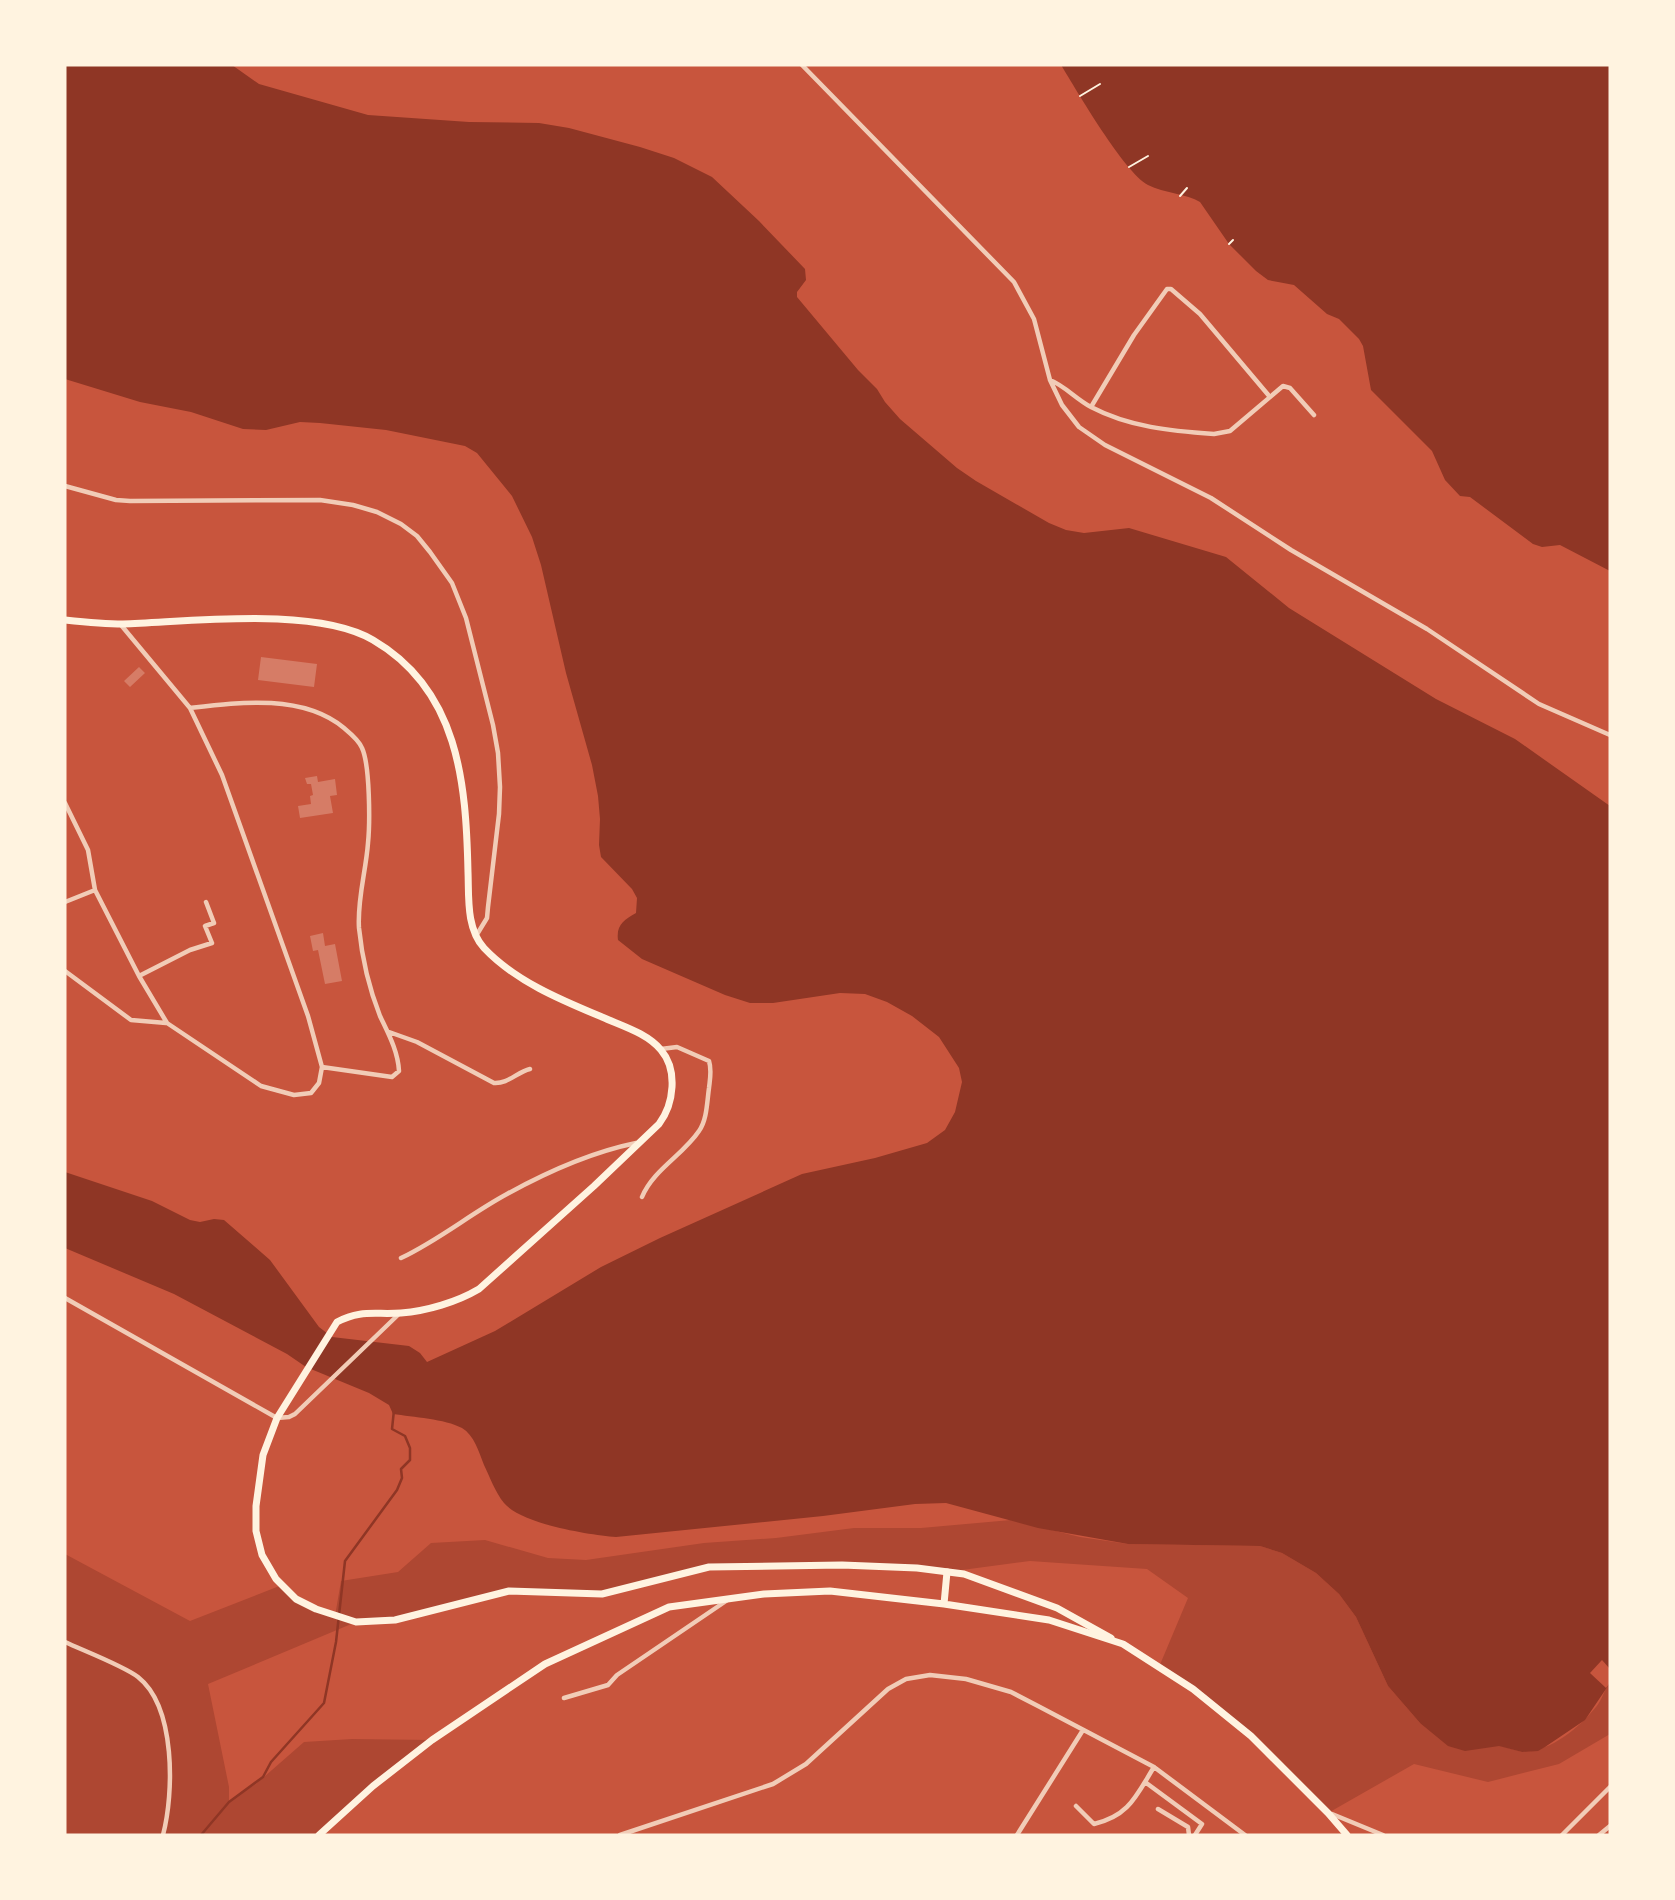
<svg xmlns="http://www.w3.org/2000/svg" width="1675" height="1900" viewBox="0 0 1675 1900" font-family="Manrope,sans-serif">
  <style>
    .green { fill: #ae4732 }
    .water { fill: #8f3625 }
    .pier { fill: #c8553d }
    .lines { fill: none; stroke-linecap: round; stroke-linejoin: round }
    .stream { stroke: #8f3625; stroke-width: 2.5 }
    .building { fill: #d67c66 }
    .path { stroke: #fff3e0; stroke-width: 2 }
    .minor { stroke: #f1ccb7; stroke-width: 4.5 }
    .primary { stroke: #fff3e0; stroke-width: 7 }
    .trunk { stroke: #fff3e0; stroke-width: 7 }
  </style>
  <rect width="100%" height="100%" fill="#c8553d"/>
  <path class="green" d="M 1011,1520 L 1080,1537 L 1128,1544 L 1260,1546 L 1282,1553 L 1316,1573 L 1339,1594 L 1356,1617 L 1388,1686 L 1420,1723 L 1522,1752 C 1550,1752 1579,1728 1596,1707 C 1602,1700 1604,1690 1610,1683 L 1610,1734 L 1559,1764 L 1488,1782 L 1414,1764 L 1328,1813 L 1251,1736 L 1159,1667 L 1188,1598 L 1147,1569 L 1030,1561 L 947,1572 L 917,1568 L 709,1567 L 602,1594 L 509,1591 L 395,1620 L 356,1622 L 208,1684 L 229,1787 L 229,1801 L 256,1784 L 304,1742 L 352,1739 L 432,1740 L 319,1835 L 65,1835 L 65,1554 L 190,1621 L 282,1585 L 296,1599 L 335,1616 L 341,1581 L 398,1572 L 431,1543 L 485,1540 L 548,1558 L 586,1560 L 704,1543 L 776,1538 L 854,1528 L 921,1528 Z"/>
  <path class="water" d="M 65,65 L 232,65 L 259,84 L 368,115 L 469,122 L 539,123 L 569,128 L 640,147 L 674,158 L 712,177 L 759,221 L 805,269 L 806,280 L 797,292 L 797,297 L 858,370 L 877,389 L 885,402 L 900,419 L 957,468 L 976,481 L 1049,523 L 1066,530 L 1084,533 L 1129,528 L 1226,557 L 1289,608 L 1436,699 L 1515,739 L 1610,806 L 1610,1683 L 1585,1720 L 1545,1747 L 1538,1751 L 1522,1752 L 1499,1746 L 1465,1751 L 1448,1746 L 1420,1723 L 1388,1686 L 1356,1617 L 1339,1594 L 1316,1573 L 1282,1553 L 1260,1546 L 1128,1544 L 1038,1528 L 946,1503 L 915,1504 L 823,1516 L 616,1537 C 589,1535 522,1524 504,1503 C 495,1492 490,1477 484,1465 C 479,1452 474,1435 462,1428 C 445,1419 413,1417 393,1414 L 389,1405 L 369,1393 L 306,1367 L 287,1354 L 174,1294 L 65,1248 L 65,1172 L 152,1201 L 190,1220 L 200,1222 L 214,1219 L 224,1220 L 270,1260 L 319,1327 L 332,1337 L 409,1346 L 420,1353 L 427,1362 L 495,1331 L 601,1267 L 660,1238 L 802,1174 L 875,1158 L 927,1143 L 945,1130 L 955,1112 L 962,1082 L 959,1068 L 939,1037 L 912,1016 L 887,1002 L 865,994 L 840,993 L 773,1003 L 750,1003 L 725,995 L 642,959 L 618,940 C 616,925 624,920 636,913 L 637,898 L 632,889 L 601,857 L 599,845 L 600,819 L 598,796 L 592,765 L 566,673 L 541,565 L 532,537 L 512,496 L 477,453 L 465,446 L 386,430 L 320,423 L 300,422 L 266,430 L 243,429 L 191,412 L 140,402 L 65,379 Z
    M 1061,65 L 1610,65 L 1610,571 L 1560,545 L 1542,547 L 1533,544 L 1470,497 L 1460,496 L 1445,480 L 1432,451 L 1371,390 L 1363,346 L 1359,339 L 1339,319 L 1327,314 L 1294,285 L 1268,280 L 1256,271 L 1229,244 L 1200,202 C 1187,194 1164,193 1148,185 C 1124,172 1077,91 1061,65 Z"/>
  <path class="pier" d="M 1602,1660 L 1610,1669 L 1610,1683 L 1606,1688 L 1590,1673 Z"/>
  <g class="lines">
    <path class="stream" d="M 201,1835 L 229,1802 L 263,1777 L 271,1762 L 324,1703 L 336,1642 L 345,1561 L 397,1490 L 402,1478 L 401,1469 L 410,1460 L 410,1448 L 405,1436 L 392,1429 L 394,1410"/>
  </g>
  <path class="building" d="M 261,657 L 317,664 L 314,687 L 258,680 Z
    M 139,667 L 145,673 L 130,687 L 124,681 Z
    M 317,776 L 318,782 L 335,779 L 337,795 L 330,796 L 333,813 L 300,818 L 298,806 L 311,804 L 310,796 L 313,795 L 311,784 L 307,784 L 305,778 Z
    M 323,933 L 325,946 L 335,944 L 342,981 L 325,984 L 318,950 L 313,951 L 310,936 Z"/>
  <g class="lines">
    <path class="path" d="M 1080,96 L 1100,84
      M 1129,167 L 1148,156
      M 1180,196 L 1187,188
      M 1229,244 L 1233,240"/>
    <path class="minor" d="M 802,65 L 1014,282 L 1034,319 L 1050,380 L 1062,405 L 1079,427 L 1105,445 L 1211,498 L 1291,550 L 1427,629 L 1539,704 L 1610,735
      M 1050,380 C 1065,386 1076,399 1091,407 C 1129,427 1171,431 1214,434 L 1230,431 L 1283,386 L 1290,388 L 1314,415
      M 1091,407 L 1134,335 L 1167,289 L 1171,289 L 1200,314 L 1270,397
      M 65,486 L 116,500 L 130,501 L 320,500 L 353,505 L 377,512 L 401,524 L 417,536 L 430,552 L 452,583 L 466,618 L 493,725 L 498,753 L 500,787 L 499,814 L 488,907 L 487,918 L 476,936
      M 121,625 L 190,708 C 240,702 303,694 344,728 C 350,733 359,740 362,748 C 370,765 370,823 368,843 C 366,871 357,900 359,928 C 362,958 369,988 380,1016 C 388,1033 398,1051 399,1071 L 392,1077 L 322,1067
      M 65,803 L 88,850 L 95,890 L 139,976 L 167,1023 L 261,1086 L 294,1095 L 311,1093 L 319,1083 L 322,1067 L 308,1016 L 222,775 L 190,708
      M 65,902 L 95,890
      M 65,971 L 131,1020 L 166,1023
      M 139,976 L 190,950 L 212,943 L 205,926 L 214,923 L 206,902
      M 389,1032 L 417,1042 L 494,1083 C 508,1084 517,1072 530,1069
      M 642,1197 C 653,1170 683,1155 699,1131 C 707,1120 707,1102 709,1088 C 710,1079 712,1070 709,1061 L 677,1047 L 661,1049
      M 401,1258 C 439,1240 470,1214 507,1194 C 547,1172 592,1152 636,1143
      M 65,1298 L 277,1418 L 289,1417 L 295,1414 L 400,1313
      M 65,1642 C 82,1650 124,1666 138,1677 C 176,1707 174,1793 163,1835
      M 564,1698 L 608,1685 L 617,1675 L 726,1601
      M 1145,1782 L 1202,1824 L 1195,1835
      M 1076,1806 L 1094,1824 C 1129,1816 1136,1796 1154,1767
      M 1158,1809 L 1188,1827 L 1189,1835
      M 1332,1814 L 1383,1835
      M 620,1835 L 773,1784 L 806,1764 L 888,1689 L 906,1679 L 930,1675 L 966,1679 L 1011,1692 L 1038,1706 L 1154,1767 L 1245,1835
      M 1017,1835 L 1083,1730
      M 1562,1835 L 1610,1787
      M 1599,1835 L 1610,1826"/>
    <path class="primary" d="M 65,620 C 84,622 103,624 123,624 C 190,622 315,606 373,640 C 459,690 466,783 468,872 C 469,897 466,928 484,948 C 515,981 561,1000 602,1017 C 622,1026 647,1033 661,1050 C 678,1070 674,1104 659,1124 L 594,1186 L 479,1289 C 457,1302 427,1311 401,1313 C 376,1315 361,1309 337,1322 L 277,1418 L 263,1455 L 256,1506 L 256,1531 L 262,1555 L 276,1579 L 296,1599 L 316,1609 L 356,1622 L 395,1620 L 509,1591 L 602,1594 L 709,1567 L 842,1565 L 917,1568 L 964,1574 L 1057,1608 L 1111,1638"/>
    <path class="trunk" d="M 944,1604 L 947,1572
      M 319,1835 L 373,1786 L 432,1740 L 545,1664 L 669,1607 L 764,1594 L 830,1591 L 944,1604 L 1049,1620 L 1123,1644 L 1193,1689 L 1251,1736 L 1328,1813 L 1347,1835"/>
  </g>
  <rect width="1675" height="1900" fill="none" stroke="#fff3e0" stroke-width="133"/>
</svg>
